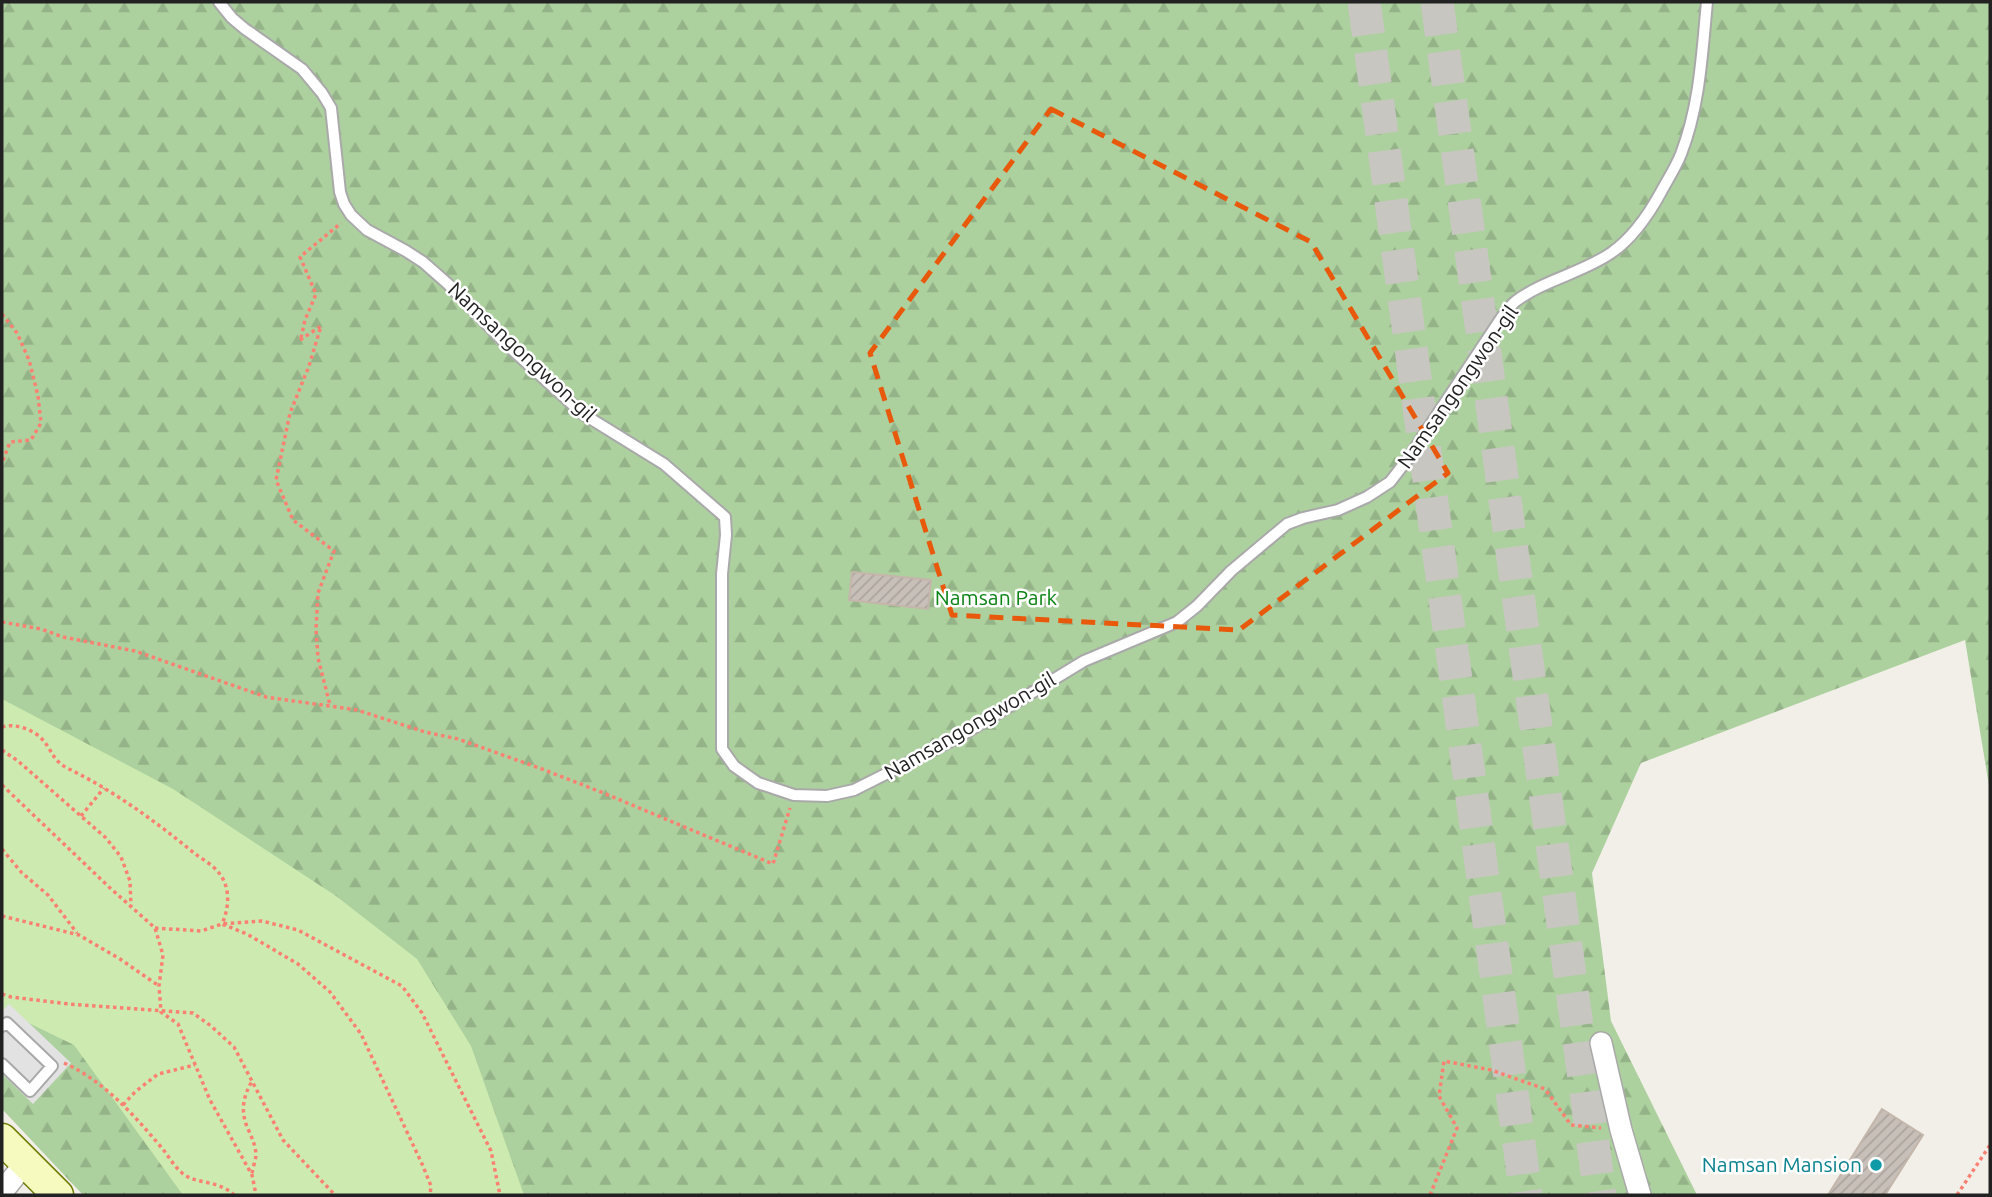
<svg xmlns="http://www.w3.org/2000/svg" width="1992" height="1197" viewBox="0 0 1992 1197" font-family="Ubuntu,sans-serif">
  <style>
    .forest { fill: url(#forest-firs) }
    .garden { fill: #cdebb0 }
    .parking { fill: #e2e2e2 }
    .building { fill: url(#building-hatch); stroke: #c4b6ab; stroke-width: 2 }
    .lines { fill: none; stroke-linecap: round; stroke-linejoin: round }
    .primary-tunnel { stroke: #c8c6c1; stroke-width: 33; stroke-dasharray: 33 17; stroke-linecap: butt }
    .lane-casing { stroke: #a9a9a9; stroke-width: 14 }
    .street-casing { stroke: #a9a9a9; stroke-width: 24 }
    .secondary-casing { stroke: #707d05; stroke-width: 33 }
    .path { stroke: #fa8072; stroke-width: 3.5; stroke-dasharray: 3.5 3.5; stroke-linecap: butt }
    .lane { stroke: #fff; stroke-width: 10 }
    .street { stroke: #fff; stroke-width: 21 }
    .secondary { stroke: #f7fabf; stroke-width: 30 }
    .marked { fill: none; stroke: #e8590c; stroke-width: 5; stroke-dasharray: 14 9; stroke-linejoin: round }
    .culture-dot { fill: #0f9aa8; stroke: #fff; stroke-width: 2.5 }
    .labels { text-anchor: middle; stroke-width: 5; stroke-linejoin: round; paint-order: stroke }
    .street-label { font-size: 21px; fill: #222; stroke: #fff }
    .park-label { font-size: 21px; fill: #0c8416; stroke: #fff }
    .culture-label { font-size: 21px; fill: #0d838f; stroke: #fff; text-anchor: end }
  </style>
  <defs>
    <pattern id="forest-firs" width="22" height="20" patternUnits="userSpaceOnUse" patternTransform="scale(1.75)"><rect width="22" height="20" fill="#add19e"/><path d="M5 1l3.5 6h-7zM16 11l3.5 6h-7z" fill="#95b388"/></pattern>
    <pattern id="building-hatch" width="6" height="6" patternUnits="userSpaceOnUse" patternTransform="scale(1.75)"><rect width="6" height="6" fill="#c7bfb8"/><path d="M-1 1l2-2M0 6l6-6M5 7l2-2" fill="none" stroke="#aba49e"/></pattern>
  </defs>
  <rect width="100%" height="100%" fill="#f2efe9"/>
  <path class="forest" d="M 2,2 L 1990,2 L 1990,792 L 1965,640 L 1641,763 L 1592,873 L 1611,1021 L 1697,1195 L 83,1195 L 2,1109 Z"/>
  <path class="garden" d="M 2,699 L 173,789 L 336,896 L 417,959 L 471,1046 L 524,1195 L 183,1195 L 74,1045 L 2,1010 Z"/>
  <path class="parking" d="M 9,1004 L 71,1063 L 33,1104 L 2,1074 L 2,1011 Z"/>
  <path class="building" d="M 852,572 L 931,580 L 928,609 L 849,600 Z
    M 1882,1109 L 1923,1135 L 1885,1195 L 1828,1195 Z"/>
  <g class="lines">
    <path class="primary-tunnel" d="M 1364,2 L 1526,1195
      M 1437,2 L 1600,1195"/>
    <defs>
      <path id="lane" d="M 219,2 L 232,18 L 245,29 L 302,69 L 322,93 L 331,108 L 340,192 L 344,204 L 351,215 L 367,230 L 406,251 L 423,262 L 448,284 L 506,344 L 583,414 L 664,464 L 725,517 L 726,535 L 722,574 L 722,749 L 734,766 L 758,783 L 794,795 L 827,796 L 854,790 L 959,737 L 1084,661 L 1177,622 L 1197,606 L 1231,571 L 1287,524 L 1303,518 L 1338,510 L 1367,497 L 1390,482 L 1407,460 L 1502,317 C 1506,312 1510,306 1516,301 C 1544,280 1582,273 1611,253 C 1633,238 1649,214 1661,192 C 1668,179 1676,167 1681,154 C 1700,105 1702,53 1707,2
        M 2,1026 L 7,1023 L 52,1066 L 30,1091 L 2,1064"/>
      <path id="street" d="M 1601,1043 L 1621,1130 L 1640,1195
        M 2,1192 L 26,1162"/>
      <path id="secondary" d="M 2,1139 L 58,1195"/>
    </defs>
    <use href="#lane" class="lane-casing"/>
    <use href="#street" class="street-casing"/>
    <use href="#secondary" class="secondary-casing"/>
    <path class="path" d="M 2,314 L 17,333 L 29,360 L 38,396 L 41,423 L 31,440 L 10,442 L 2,463
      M 301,338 L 305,320 L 316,294 L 300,257 L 341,223
      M 300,340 L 321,326 L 309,366 L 290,413 L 276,480 L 293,520 L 334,551 L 318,593 L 316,629 L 318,658 L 330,705
      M 2,622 L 41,629 L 63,637 L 135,651 L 266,697 L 357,710 L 425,732 L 458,739 L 542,769 L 601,792 L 773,864 L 790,808
      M 2,727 C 14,723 32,729 41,738 C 53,750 51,760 69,769 C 114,791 155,821 194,853 C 202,859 213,865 219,873 C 231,888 229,908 222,924 L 247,934 L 298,964 L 330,992 L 361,1034 L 423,1166 L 431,1186 L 430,1195
      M 2,750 L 18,761 L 106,838 L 121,857 L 130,881 L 131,907
      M 2,785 L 109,887 L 155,928 L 163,955 L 159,986 L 161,1012 L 178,1024 L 210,1100 L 252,1175 L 256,1195
      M 81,816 L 104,788
      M 2,849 L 22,873 L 48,895 L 77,933
      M 2,916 L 79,935 L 120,959 L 159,986
      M 155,928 L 201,931 L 222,924 L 262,921 L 298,930 L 402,986 L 422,1013 L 491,1151 L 500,1195
      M 2,994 L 11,997 L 69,1004 L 193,1013 L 211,1026 L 234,1047 L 283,1140 L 335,1195
      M 64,1063 C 104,1081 133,1114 161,1147 C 168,1155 173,1165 181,1172 C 194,1185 218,1179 234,1195
      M 123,1105 L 135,1092 L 158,1074 L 195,1065
      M 252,1173 C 253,1168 255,1161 256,1156 C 256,1146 252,1138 248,1129 C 240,1111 243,1097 252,1081
      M 1430,1195 L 1457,1128 L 1439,1096 L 1444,1061 L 1491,1070 L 1545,1089 L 1571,1125 L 1601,1128
      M 1957,1195 L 1990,1145"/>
    <use href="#lane" class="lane"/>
    <use href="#street" class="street"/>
    <use href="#secondary" class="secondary"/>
  </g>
  <path class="marked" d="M 1051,109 L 1311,242 L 1448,473 L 1239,630 L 952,615 L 870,353 Z"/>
  <circle class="culture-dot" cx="1876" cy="1165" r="7"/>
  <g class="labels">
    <g class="street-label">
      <text transform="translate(522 352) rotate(43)" y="7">Namsangongwon-gil</text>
      <text transform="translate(1458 387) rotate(-55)" y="7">Namsangongwon-gil</text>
      <text transform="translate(970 726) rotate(-30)" y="7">Namsangongwon-gil</text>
    </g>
    <g class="park-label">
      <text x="996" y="605">Namsan Park</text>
    </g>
    <g class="culture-label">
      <text x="1862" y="1172">Namsan Mansion</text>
    </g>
  </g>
  <rect width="1992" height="1197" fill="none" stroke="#222222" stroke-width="7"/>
</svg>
